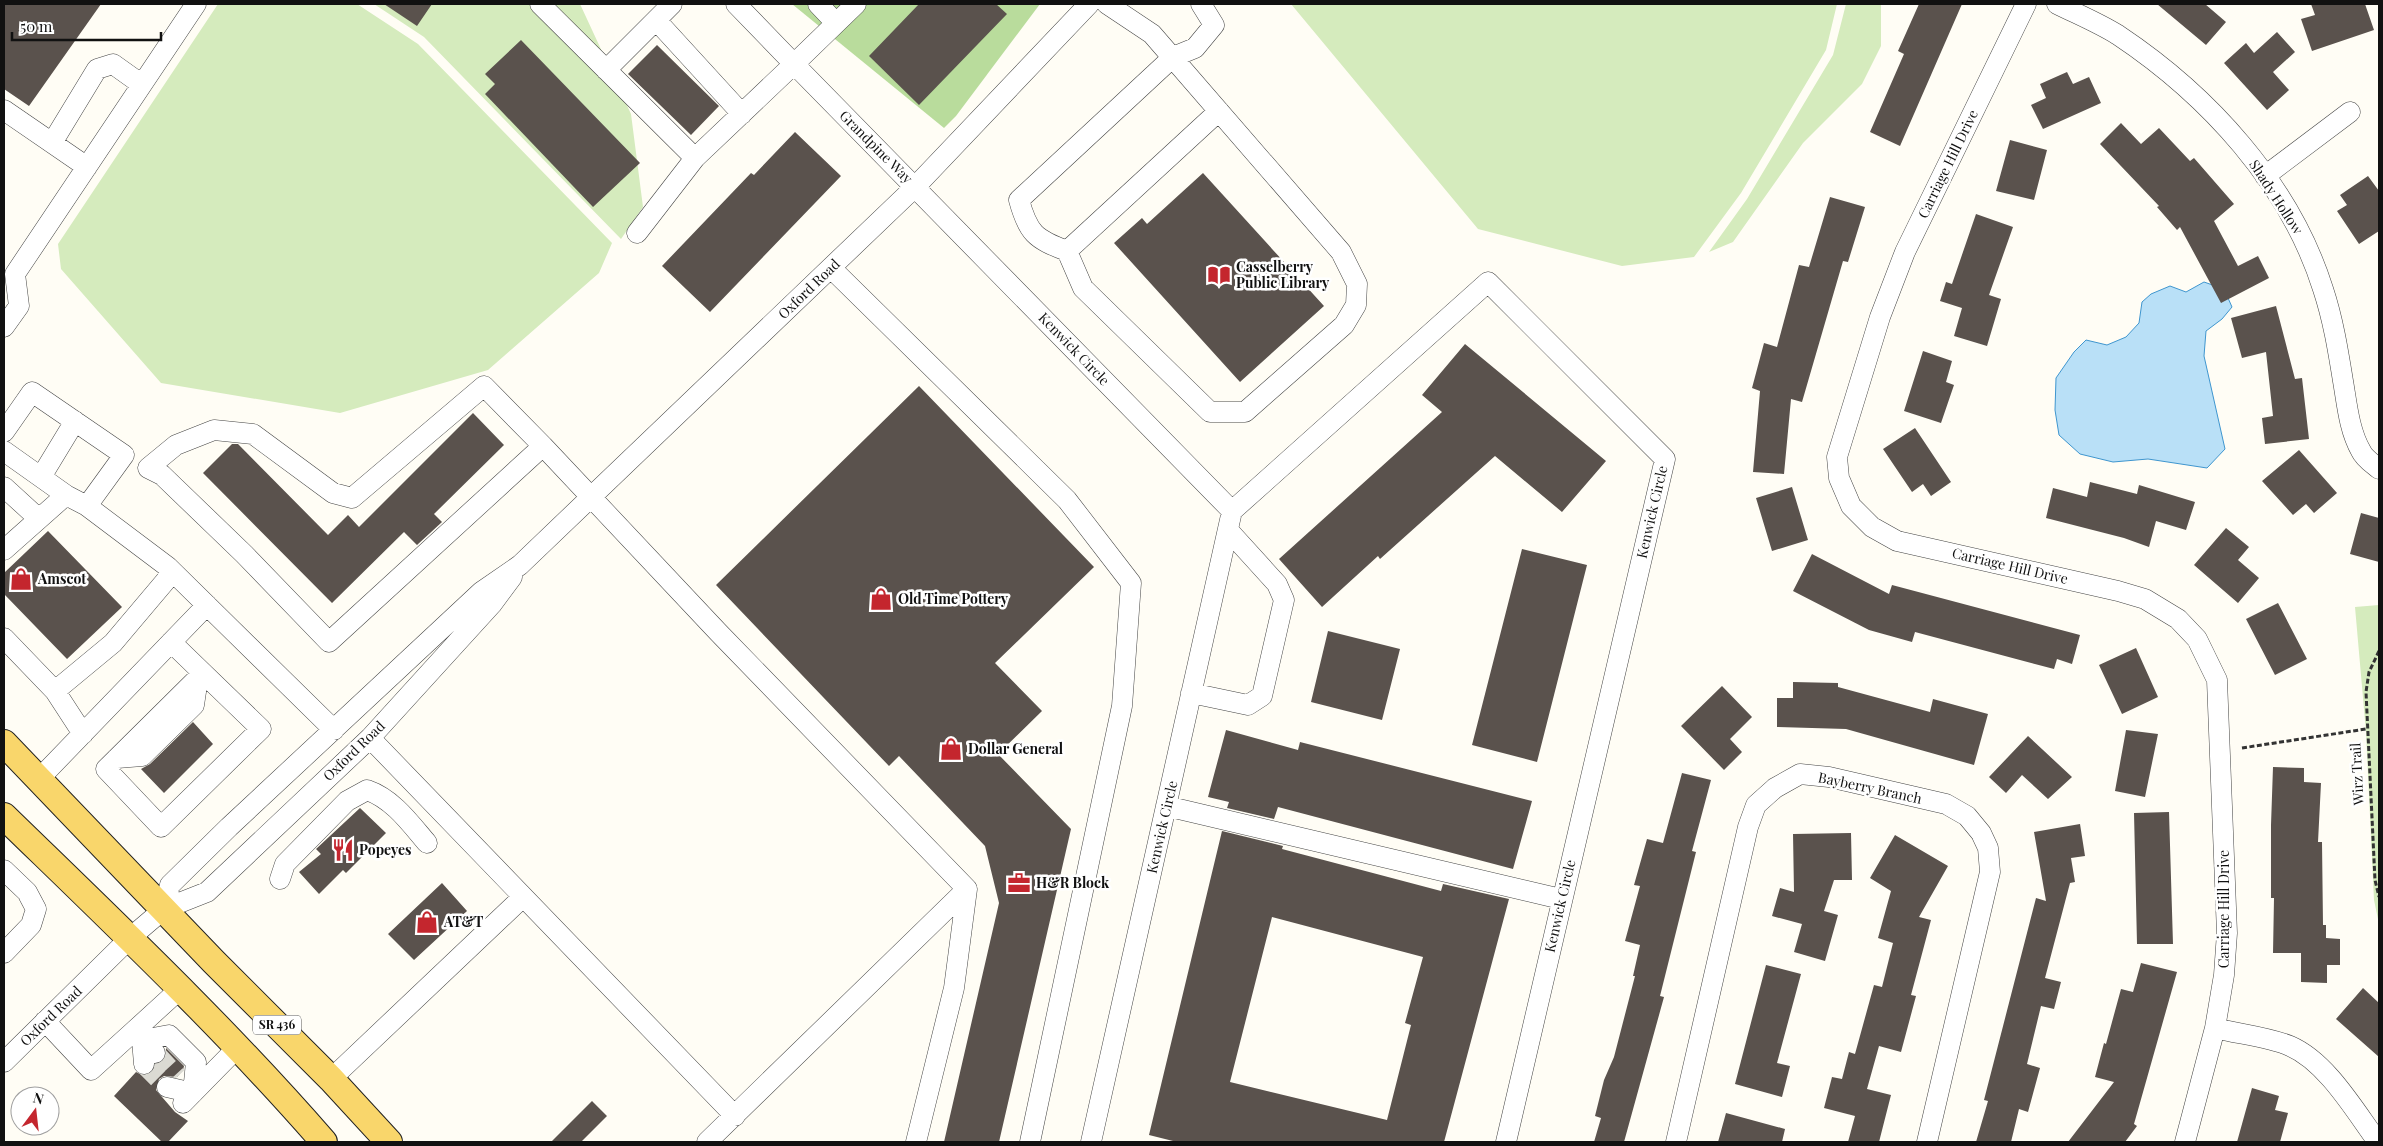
<svg xmlns="http://www.w3.org/2000/svg" width="2383" height="1146" viewBox="0 0 2383 1146" font-family="'Playfair Display',serif">
  <style>
    .green { fill: #d5ebbd }
    .forest { fill: #b9dc9c }
    .water { fill: #b9e0f7; stroke: #3f96cf }
    .building { fill: #5a524d; fill-rule: evenodd }
    .lines { fill: none; stroke-linecap: round; stroke-linejoin: round }
    .minor-tunnel { stroke: #dbdad3; stroke-width: 20; stroke-dasharray: 20 10; stroke-linecap: butt }
    .minor-casing { stroke: #444; stroke-width: 21 }
    .major-casing { stroke: #222; stroke-width: 28 }
    .path { stroke: #333; stroke-width: 3; stroke-dasharray: 5 2.5; stroke-linecap: butt }
    .minor { stroke: #fff; stroke-width: 20 }
    .major { stroke: #f9d66b; stroke-width: 26 }
    .labels { text-anchor: middle; stroke-width: 5; stroke-linejoin: round; paint-order: stroke }
    .shield { fill: #fff; stroke: #585858; stroke-width: 1 }
    .shield-label { font-size: 12px; font-weight: bold; fill: #111 }
    .street-label { font-size: 14px; fill: #111; stroke: #fff }
    .poi-label { font-size: 14px; font-weight: bold; fill: #111; stroke: #fff; text-anchor: start }
  </style>
  <rect width="100%" height="100%" fill="#fffdf5"/>
  <path class="green" d="M 218,4 L 357,4 L 418,44 L 612,243 L 599,273 L 488,370 L 340,413 L 161,383 L 61,269 L 58,244 Z
    M 374,4 L 580,4 L 631,114 L 643,207 L 621,239 L 424,37 Z
    M 1291,4 L 1837,4 L 1826,50 L 1741,193 L 1694,257 L 1622,266 L 1478,229 Z
    M 1846,4 L 1881,4 L 1881,46 L 1862,84 L 1803,143 L 1733,242 L 1709,252 L 1747,199 L 1833,55 Z
    M 2379,605 L 2379,924 L 2374,900 L 2366,732 L 2355,607 Z"/>
  <path class="forest" d="M 792,4 L 1040,4 L 956,116 L 944,128 Z"/>
  <path class="water" d="M 2204,282 L 2224,289 L 2232,307 L 2222,319 L 2206,331 L 2204,356 L 2225,449 L 2207,468 L 2148,459 L 2113,462 L 2080,454 L 2059,435 L 2055,410 L 2056,378 L 2074,352 L 2086,340 L 2107,345 L 2126,337 L 2139,323 L 2142,302 L 2151,294 L 2170,286 L 2186,292 Z"/>
  <path class="building" d="M 4,4 L 101,4 L 29,106 L 4,89 Z
    M 384,4 L 432,4 L 417,26 Z
    M 919,4 L 996,4 L 1007,14 L 919,105 L 869,56 Z
    M 1919,4 L 1962,4 L 1900,146 L 1870,132 L 1904,54 L 1898,51 Z
    M 2157,4 L 2205,4 L 2226,22 L 2206,45 Z
    M 2311,4 L 2365,4 L 2374,30 L 2312,51 L 2301,19 L 2315,15 Z
    M 2277,32 L 2295,52 L 2273,72 L 2289,90 L 2267,110 L 2224,63 L 2246,43 L 2254,53 Z
    M 521,40 L 640,163 L 593,207 L 485,94 L 495,84 L 485,74 Z
    M 657,45 L 719,106 L 691,135 L 628,74 Z
    M 2067,72 L 2073,84 L 2089,77 L 2101,103 L 2043,129 L 2031,105 L 2046,98 L 2040,84 Z
    M 2121,123 L 2141,144 L 2159,128 L 2190,161 L 2194,158 L 2234,204 L 2214,221 L 2238,266 L 2258,256 L 2269,278 L 2221,303 L 2180,227 L 2177,230 L 2157,207 L 2159,206 L 2100,144 Z
    M 795,132 L 841,176 L 710,312 L 662,266 L 751,173 L 754,175 Z
    M 2010,140 L 2047,150 L 2034,200 L 1996,191 Z
    M 1203,173 L 1324,306 L 1240,382 L 1114,243 L 1142,218 L 1147,224 Z
    M 2368,176 L 2379,191 L 2379,231 L 2359,244 L 2337,211 L 2347,205 L 2340,195 Z
    M 1830,197 L 1865,207 L 1848,262 L 1843,261 L 1802,402 L 1791,399 L 1784,474 L 1753,472 L 1760,391 L 1752,388 L 1764,343 L 1777,347 L 1799,265 L 1809,267 Z
    M 1976,214 L 2013,227 L 1989,295 L 2001,299 L 1987,346 L 1954,336 L 1962,308 L 1940,301 L 1946,282 L 1952,284 Z
    M 2276,306 L 2295,379 L 2302,378 L 2309,439 L 2265,444 L 2262,418 L 2273,416 L 2266,352 L 2242,358 L 2231,318 Z
    M 1465,344 L 1606,461 L 1562,512 L 1495,456 L 1380,559 L 1378,556 L 1322,607 L 1279,559 L 1442,412 L 1422,395 Z
    M 1923,351 L 1952,361 L 1946,382 L 1954,385 L 1941,423 L 1904,411 Z
    M 919,386 L 1094,567 L 995,663 L 1042,711 L 998,754 L 1071,829 L 999,1142 L 944,1142 L 999,903 L 985,846 L 899,756 L 889,766 L 716,585 Z
    M 473,413 L 504,445 L 434,514 L 442,522 L 417,545 L 404,532 L 332,603 L 203,473 L 232,444 L 238,444 L 328,535 L 348,515 L 359,527 Z
    M 1915,428 L 1951,482 L 1931,496 L 1923,484 L 1912,492 L 1883,449 Z
    M 2299,450 L 2337,493 L 2314,513 L 2306,504 L 2293,515 L 2262,481 Z
    M 2090,482 L 2137,494 L 2139,485 L 2195,502 L 2186,530 L 2156,521 L 2149,547 L 2124,538 L 2046,518 L 2053,488 L 2087,497 Z
    M 1792,487 L 1808,540 L 1772,551 L 1756,498 Z
    M 2361,513 L 2379,518 L 2379,562 L 2350,554 Z
    M 2226,528 L 2249,547 L 2238,560 L 2259,578 L 2238,603 L 2194,565 Z
    M 48,531 L 122,607 L 67,659 L 4,594 L 4,573 Z
    M 1522,549 L 1587,565 L 1537,762 L 1472,745 Z
    M 1812,554 L 1889,594 L 1892,585 L 2080,635 L 2072,664 L 2057,659 L 2054,669 L 1915,632 L 1912,642 L 1869,630 L 1793,591 Z
    M 2278,603 L 2307,659 L 2275,675 L 2246,619 Z
    M 1328,631 L 1400,649 L 1382,720 L 1311,702 Z
    M 2136,648 L 2158,697 L 2122,714 L 2099,665 Z
    M 1793,682 L 1838,683 L 1838,687 L 1930,712 L 1933,699 L 1988,714 L 1974,765 L 1846,729 L 1777,727 L 1777,698 L 1793,698 Z
    M 1722,686 L 1752,717 L 1730,739 L 1742,752 L 1724,770 L 1681,726 Z
    M 193,722 L 213,744 L 164,793 L 141,769 L 150,764 Z
    M 1226,730 L 1298,750 L 1300,742 L 1532,801 L 1513,869 L 1278,807 L 1274,819 L 1227,808 L 1229,802 L 1208,797 Z
    M 2126,730 L 2158,734 L 2145,797 L 2115,791 Z
    M 2028,736 L 2072,777 L 2048,799 L 2022,775 L 2006,793 L 1989,777 Z
    M 2273,767 L 2304,768 L 2304,782 L 2321,783 L 2318,842 L 2322,842 L 2323,925 L 2326,925 L 2326,938 L 2340,939 L 2340,965 L 2327,965 L 2327,983 L 2301,982 L 2301,953 L 2273,953 L 2274,898 L 2271,898 L 2271,825 Z
    M 1682,773 L 1711,780 L 1692,851 L 1696,852 L 1660,996 L 1664,997 L 1624,1142 L 1594,1142 L 1601,1118 L 1595,1116 L 1604,1080 L 1614,1057 L 1635,976 L 1633,976 L 1640,945 L 1625,941 L 1640,886 L 1634,885 L 1647,839 L 1663,843 Z
    M 360,808 L 386,833 L 346,873 L 343,870 L 319,894 L 299,872 L 321,854 L 316,849 Z
    M 2169,812 L 2173,944 L 2137,944 L 2134,813 Z
    M 2080,824 L 2085,856 L 2071,858 L 2075,882 L 2070,883 L 2045,978 L 2061,982 L 2054,1009 L 2041,1006 L 2027,1064 L 2040,1068 L 2028,1112 L 2019,1109 L 2011,1142 L 1976,1142 L 1988,1101 L 1984,1100 L 2036,898 L 2046,901 L 2034,832 Z
    M 1222,831 L 1283,846 L 1282,849 L 1441,891 L 1443,884 L 1509,899 L 1444,1142 L 1177,1142 L 1149,1135 ZM 1272,917 L 1423,957 L 1405,1023 L 1411,1025 L 1387,1120 L 1230,1082 Z
    M 1851,833 L 1852,880 L 1834,880 L 1824,911 L 1838,915 L 1825,961 L 1794,952 L 1802,924 L 1772,916 L 1780,888 L 1794,892 L 1793,834 Z
    M 1895,835 L 1948,866 L 1919,917 L 1931,920 L 1911,995 L 1916,996 L 1901,1052 L 1879,1046 L 1867,1089 L 1891,1095 L 1879,1142 L 1848,1142 L 1855,1116 L 1824,1108 L 1832,1077 L 1842,1079 L 1849,1052 L 1855,1054 L 1874,985 L 1882,987 L 1893,943 L 1878,938 L 1891,891 L 1870,878 Z
    M 442,883 L 467,911 L 414,960 L 388,934 Z
    M 2141,963 L 2177,972 L 2134,1124 L 2137,1126 L 2125,1142 L 2068,1142 L 2114,1082 L 2095,1077 L 2104,1043 L 2106,1044 L 2121,989 L 2133,992 Z
    M 1766,965 L 1801,974 L 1777,1063 L 1790,1066 L 1782,1097 L 1735,1084 Z
    M 2363,988 L 2379,1003 L 2379,1057 L 2336,1019 Z
    M 166,1048 L 184,1066 L 183,1070 L 177,1077 L 164,1076 L 159,1079 L 156,1090 L 175,1112 L 188,1121 L 168,1142 L 162,1142 L 114,1096 L 136,1072 L 144,1076 L 151,1073 L 156,1065 L 163,1062 L 166,1057 Z
    M 2252,1088 L 2279,1096 L 2275,1110 L 2288,1113 L 2280,1142 L 2237,1142 Z
    M 592,1101 L 607,1116 L 581,1142 L 551,1142 Z
    M 1726,1113 L 1785,1129 L 1782,1142 L 1718,1142 Z"/>
  <g class="lines">
    <path class="minor-tunnel" d="M 155,1053 L 177,1077
      M 144,1064 L 167,1087"/>
    <defs>
      <path id="minor" d="M 540,4 L 695,158 L 794,64 L 1232,511 L 1091,1142
        M 736,4 L 794,64 L 856,4
        M 818,4 L 836,23
        M 1107,4 L 1152,34 L 1341,252 L 1357,284 L 1356,305 L 1344,325 L 1245,412 L 1210,412 L 1083,288 L 1067,251 C 1035,239 1028,233 1019,200 L 1173,57 L 1195,48 L 1214,25 L 1201,4
        M 2026,4 L 1905,252 L 1880,317 L 1837,457 L 1839,478 L 1851,506 L 1872,527 L 1897,541 L 2118,591 L 2145,599 L 2178,619 L 2197,639 L 2217,680 L 2227,933 L 2224,975 L 2215,1028 L 2185,1142
        M 2057,4 C 2077,14 2099,23 2118,35 C 2208,95 2290,184 2323,289 C 2333,319 2338,350 2343,381 C 2347,404 2349,430 2361,451 C 2364,458 2373,464 2379,469
        M 656,20 L 742,114
        M 606,70 L 672,4
        M 4,110 L 87,167
        M 52,143 L 97,69 L 113,64 L 141,84
        M 2265,176 L 2350,112
        M 637,233 L 695,158
        M 1067,251 L 1219,111
        M 831,268 L 1067,500 L 1131,583 L 1122,706 L 1030,1142
        M 4,327 L 19,306 L 15,274 L 196,4
        M 4,432 L 32,392 L 124,455 L 87,506
        M 543,446 L 484,386 L 352,498 L 333,493 L 253,434 L 214,430 L 176,445 L 148,468 L 162,475 L 244,554 L 329,642 L 543,446 L 718,632 L 967,889 L 707,1142
        M 4,451 L 66,495 L 87,506 L 168,567 L 334,730
        M 41,477 L 75,421
        M 4,487 L 38,518
        M 1232,511 L 1488,282 L 1665,459 L 1506,1142
        M 4,550 L 66,495
        M 4,638 L 55,691 L 83,734
        M 171,642 L 261,729 L 161,827 L 106,769 L 203,673
        M 55,691 L 113,643 L 173,572
        M 1191,693 L 1248,705 L 1262,696 L 1284,600 L 1277,584 L 1228,530
        M 370,738 L 735,1116
        M 117,758 L 142,756 L 194,705 L 198,678
        M 39,779 L 207,605
        M 1166,806 L 1561,899
        M 4,870 L 27,892 L 36,909 L 31,925 L 4,953
        M 280,879 L 285,864 L 347,801 L 367,790 C 393,799 410,823 427,843
        M 164,909 L 170,885 L 229,827 L 481,592 L 520,565 L 915,187 L 1089,4
        M 45,1021 L 91,1070 L 134,1031 L 155,1053
        M 2215,1028 C 2238,1034 2269,1037 2290,1046 C 2327,1062 2355,1111 2378,1142
        M 134,1031 L 180,989
        M 4,1062 L 130,938 L 164,909 L 207,892 L 370,738 L 492,604 L 512,577
        M 144,1064 L 142,1040 L 169,1035 L 196,1062 L 193,1093
        M 331,1079 L 523,897
        M 167,1087 L 193,1093
        M 183,1103 L 237,1048
        M 916,1142 L 954,988 L 967,889
        M 1676,1142 L 1748,827 L 1756,805 L 1775,788 L 1800,774 L 1829,777 L 1946,804 L 1967,816 L 1981,833 L 1988,848 L 1990,872 L 1927,1142"/>
      <path id="major" d="M 4,743 L 214,962 L 331,1079 L 389,1142
        M 4,816 C 113,922 224,1027 324,1142"/>
    </defs>
    <use href="#minor" class="minor-casing"/>
    <use href="#major" class="major-casing"/>
    <path class="path" d="M 2379,651 L 2369,672 L 2366,692 L 2375,880 L 2379,897
      M 2242,748 L 2366,729"/>
    <use href="#minor" class="minor"/>
    <use href="#major" class="major"/>
  </g>
  <defs>
    <symbol id="library-bare" viewBox="-9 -9 18 18"><path d="M-6-4Q-3-5.5-.7-3.5V5Q-3 3-6 4ZM6-4Q3-5.5 .7-3.5V5Q3 3 6 4Z" fill="#c4262e" stroke="#fff" stroke-width="2.5" paint-order="stroke"/></symbol>
    <symbol id="shop-bare" viewBox="-9 -9 18 18"><path d="M-5-2.5h2.3a2.7 3.5 0 0 1 5.4 0H5L5.5 6h-11ZM-1.5-2.5h3a1.5 2.3 0 0 0-3 0Z" fill="#c4262e" stroke="#fff" stroke-width="2.5" paint-order="stroke"/></symbol>
    <symbol id="restaurant-bare" viewBox="-9 -9 18 18"><path d="M-5-6h1v4h1v-4h1v4h1v-4h1v5L-1.5 .5V6h-2V.5L-5-1ZM5-6V6H3V1.5H1.5Q1.5-4 5-6Z" fill="#c4262e" stroke="#fff" stroke-width="2.5" paint-order="stroke"/></symbol>
    <symbol id="office-bare" viewBox="-9 -9 18 18"><path d="M-6-3h4V-5.5h4V-3h4V5H-6ZM-1-4.5V-3h2v-1.5ZM-6 0V1H6V0Z" fill="#c4262e" stroke="#fff" stroke-width="2.5" paint-order="stroke"/></symbol>
  </defs>
  <g fill-rule="evenodd">
    <use href="#library-bare" x="1203" y="259" width="32" height="32"/>
    <use href="#shop-bare" x="5" y="563" width="32" height="32"/>
    <use href="#shop-bare" x="865" y="583" width="32" height="32"/>
    <use href="#shop-bare" x="935" y="733" width="32" height="32"/>
    <use href="#restaurant-bare" x="327" y="834" width="32" height="32"/>
    <use href="#office-bare" x="1003" y="867" width="32" height="32"/>
    <use href="#shop-bare" x="411" y="906" width="32" height="32"/>
  </g>
  <g class="labels">
    <rect class="shield" x="253" y="1015.5" width="48" height="19" rx="4"/>
    <g class="shield-label">
      <text x="277" y="1029">SR 436</text>
    </g>
    <g class="street-label">
      <text transform="translate(876 147) rotate(45)" y="5">Grandpine Way</text>
      <text transform="translate(1948 164) rotate(-64)" y="5">Carriage Hill Drive</text>
      <text transform="translate(2276 197) rotate(57)" y="5">Shady Hollow</text>
      <text transform="translate(809 289) rotate(-44)" y="5">Oxford Road</text>
      <text transform="translate(1074 349) rotate(46)" y="5">Kenwick Circle</text>
      <text transform="translate(1652 512) rotate(-77)" y="5">Kenwick Circle</text>
      <text transform="translate(2010 566) rotate(13)" y="5">Carriage Hill Drive</text>
      <text transform="translate(354 751) rotate(-44)" y="5">Oxford Road</text>
      <text transform="translate(2357 774) rotate(-93)" y="5">Wirz Trail</text>
      <text transform="translate(1870 788) rotate(12)" y="5">Bayberry Branch</text>
      <text transform="translate(1162 827) rotate(-77)" y="5">Kenwick Circle</text>
      <text transform="translate(1560 906) rotate(-77)" y="5">Kenwick Circle</text>
      <text transform="translate(2224 909) rotate(-90)" y="5">Carriage Hill Drive</text>
      <text transform="translate(51 1016) rotate(-44)" y="5">Oxford Road</text>
    </g>
    <g class="poi-label">
      <text x="1236" y="272">Casselberry<tspan x="1236" dy="16">Public Library</tspan></text>
      <text x="38" y="584">Amscot</text>
      <text x="898" y="604">Old Time Pottery</text>
      <text x="968" y="754">Dollar General</text>
      <text x="359" y="855">Popeyes</text>
      <text x="1036" y="888">H&amp;R Block</text>
      <text x="444" y="927">AT&amp;T</text>
    </g>
  </g>
  <rect width="2383" height="1146" fill="none" stroke="#111111" stroke-width="10"/>
  <g transform="translate(35 1111) rotate(15)"><circle r="24" fill="#ffffff" stroke="#a0a0a0"/>
  <path d="M0-4L9 19L0 12L-9 19Z" fill="#c4262e"/>
  <text y="-8" font-size="14" font-weight="bold" text-anchor="middle" fill="#111111">N</text>
  </g>
  <path d="M12 32v8h149v-8" fill="none" stroke="#111111" stroke-width="2.5"/>
  <text x="20" y="32" font-size="15" fill="#111111" stroke="#ffffff" stroke-width="4" paint-order="stroke">50 m</text>
</svg>
